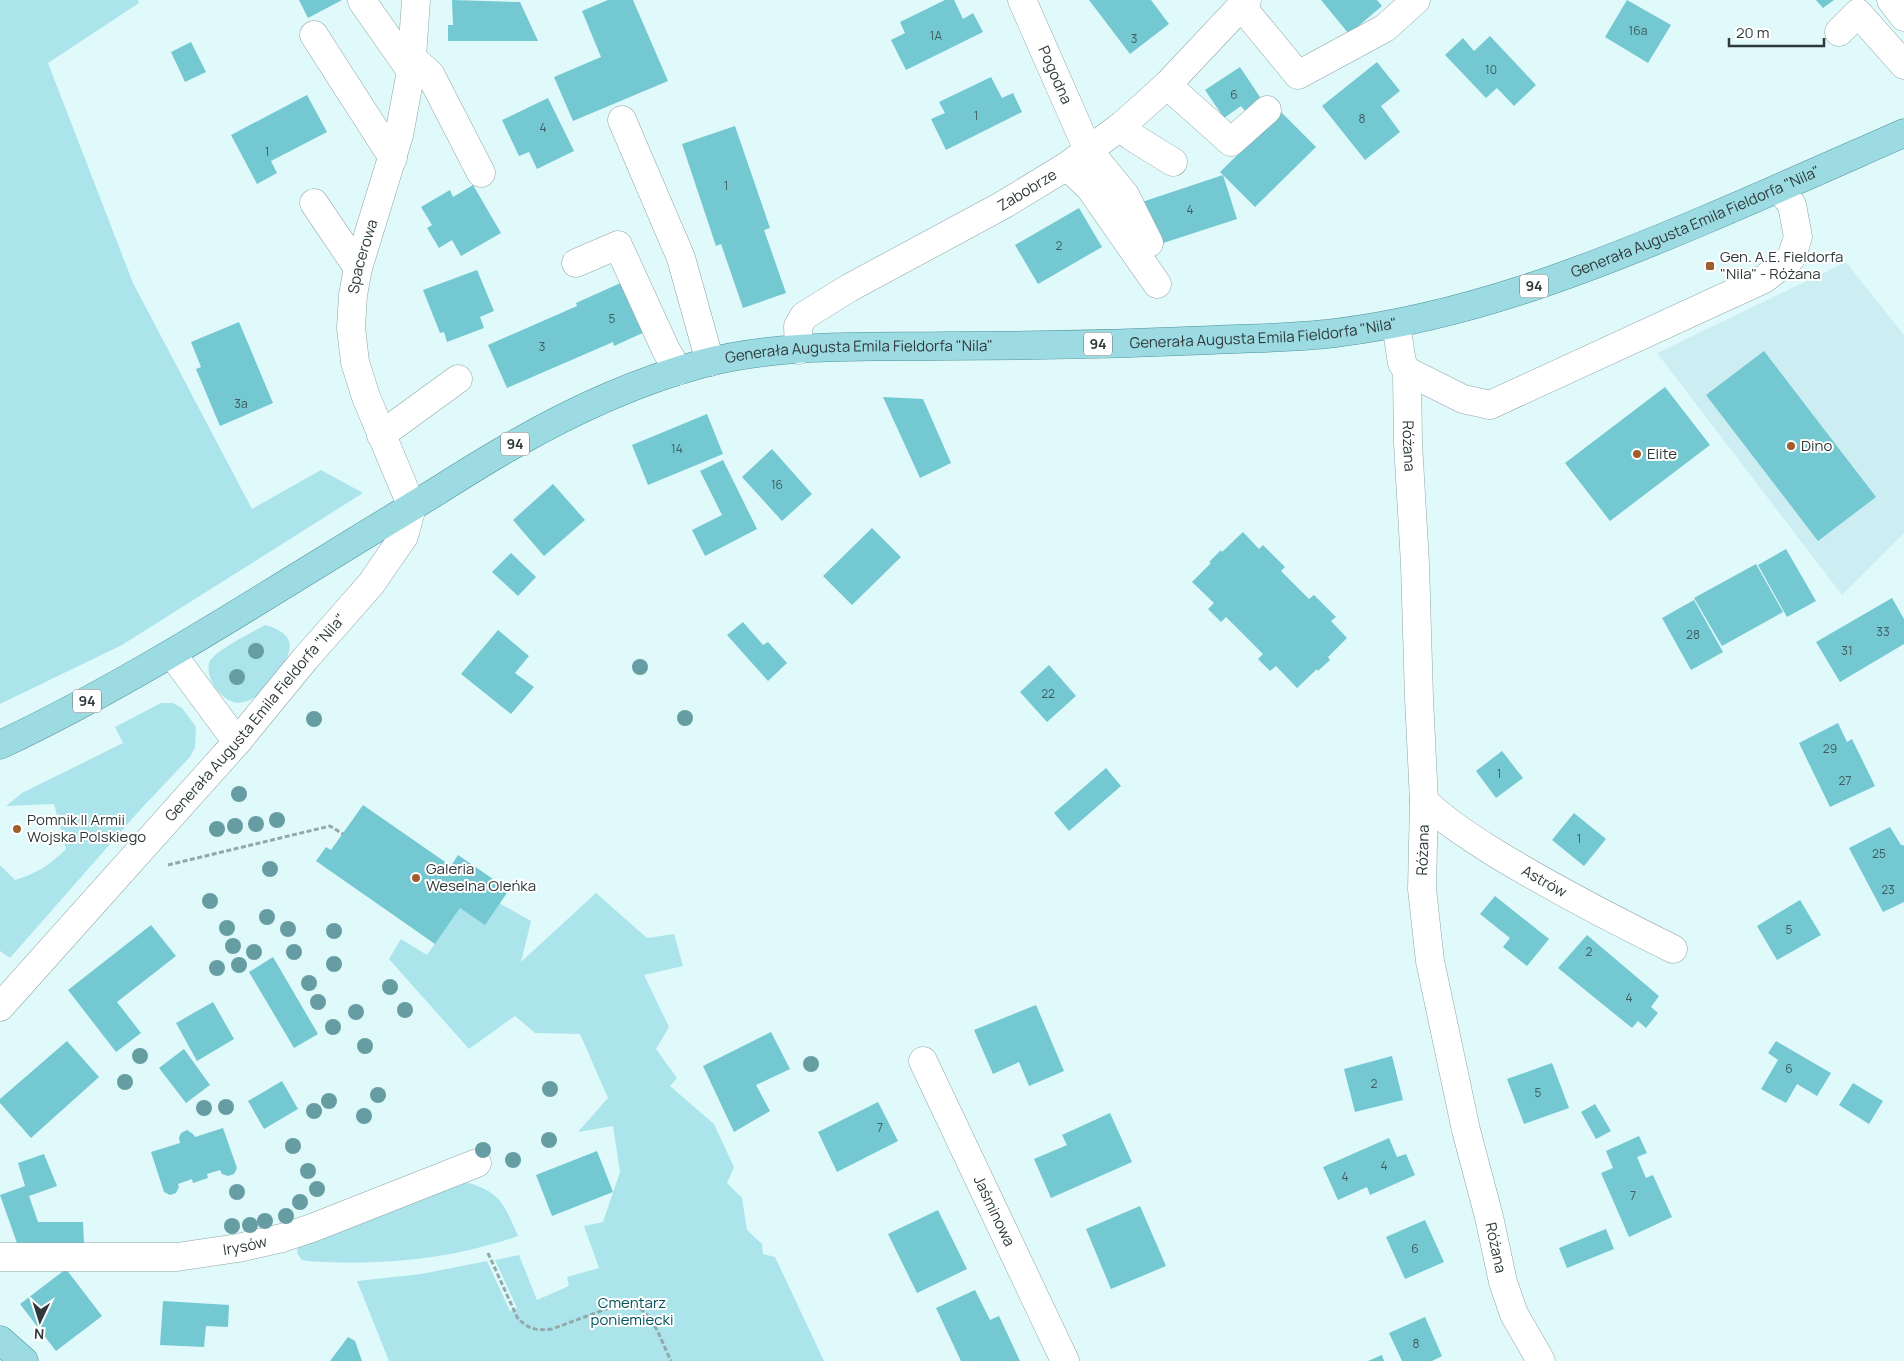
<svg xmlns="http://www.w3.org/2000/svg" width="1904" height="1361" viewBox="0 0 1904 1361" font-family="Manrope,sans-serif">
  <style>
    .built { fill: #cceef2 }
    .green { fill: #abe5eb }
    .building { fill: #74c8d1 }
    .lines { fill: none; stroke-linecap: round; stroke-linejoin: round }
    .minor-casing { stroke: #8fa5a8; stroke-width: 29 }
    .major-casing { stroke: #4c939a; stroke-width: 29 }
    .path { stroke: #95a8a9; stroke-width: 3; stroke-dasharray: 5 2.5; stroke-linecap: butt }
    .minor { stroke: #fff; stroke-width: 28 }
    .major { stroke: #9ddbe2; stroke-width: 28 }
    .tree { fill: #669da2 }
    .poi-dot { fill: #a15e2c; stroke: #fff; stroke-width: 2 }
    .labels { text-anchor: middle; stroke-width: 4; stroke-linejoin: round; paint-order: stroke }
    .number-label { font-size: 12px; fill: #405d60 }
    .shield { fill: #fff; stroke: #6d7475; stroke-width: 1 }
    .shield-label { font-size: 14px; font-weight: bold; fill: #2f393a }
    .street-label { font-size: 15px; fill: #2f393a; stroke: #fff }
    .poi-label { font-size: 15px; fill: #2f393a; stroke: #fff; text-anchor: start }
    .park-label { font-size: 15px; fill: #025259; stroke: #fff }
  </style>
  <rect width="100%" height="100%" fill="#e0f9fb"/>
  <path class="built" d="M 1846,262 L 1904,335 L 1904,533 L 1842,595 L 1657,353 Z"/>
  <path class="green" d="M 0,0 L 138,0 L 139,3 L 48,63 L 133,283 L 252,509 L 321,470 L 363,493 L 122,645 L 0,704 Z
    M 265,625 C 304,635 290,659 270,681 C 263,689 256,700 244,702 C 233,705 225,699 218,691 C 212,685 207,673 209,663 C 213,651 253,632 265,625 Z
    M 161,703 L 173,703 L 182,708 L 196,727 L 195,747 L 190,757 L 139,811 L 10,958 L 0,951 L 0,865 L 15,880 C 36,874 51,864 66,849 L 54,804 L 6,806 L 22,793 L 123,743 L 115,727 Z
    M 596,893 L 647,938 L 674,934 L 683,966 L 644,975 L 669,1027 L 656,1049 L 677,1078 L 670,1086 L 714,1124 L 734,1167 L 727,1183 L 742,1198 L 747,1230 L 762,1244 L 763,1254 L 775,1257 L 824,1361 L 389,1361 L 357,1281 L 421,1274 L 487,1261 L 510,1311 L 517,1308 L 495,1260 L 519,1255 L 537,1300 L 569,1286 L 567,1277 L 599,1268 L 584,1226 L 603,1222 L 620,1172 L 613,1126 L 578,1132 L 608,1098 L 580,1034 L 535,1033 L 515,1016 L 469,1049 L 389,959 L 401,939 L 427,955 L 460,908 L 499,903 L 531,921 L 521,962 Z
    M 463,1181 C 501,1192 503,1202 518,1236 C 451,1260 377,1266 307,1261 L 302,1260 L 297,1253 L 298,1246 Z"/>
  <path class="building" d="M 299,0 L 342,0 L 308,18 Z
    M 452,0 L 520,2 L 538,41 L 448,41 L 448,25 L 453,25 Z
    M 608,0 L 633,0 L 668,81 L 573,121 L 554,77 L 601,57 L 582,11 Z
    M 945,0 L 954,0 L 963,19 L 973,13 L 983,32 L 906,70 L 891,40 L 905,33 L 900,22 Z
    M 1089,0 L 1151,0 L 1169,24 L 1130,54 Z
    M 1321,0 L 1377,0 L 1382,6 L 1349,34 Z
    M 1627,0 L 1671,25 L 1648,63 L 1605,37 Z
    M 1816,0 L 1834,0 L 1823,8 Z
    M 1490,36 L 1536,85 L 1514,106 L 1497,88 L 1486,98 L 1445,55 L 1463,38 L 1474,51 Z
    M 191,42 L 206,72 L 185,82 L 171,52 Z
    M 1377,62 L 1400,91 L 1381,106 L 1400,132 L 1365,160 L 1322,106 Z
    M 1240,67 L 1262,100 L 1245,111 L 1241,106 L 1224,118 L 1205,90 Z
    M 991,77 L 1002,98 L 1013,93 L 1022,112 L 946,150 L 931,119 L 945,113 L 939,102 Z
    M 307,95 L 327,132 L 271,161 L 277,173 L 257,184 L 231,135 Z
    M 548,98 L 574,151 L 537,169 L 529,152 L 519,156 L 502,120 Z
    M 1281,112 L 1316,147 L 1255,207 L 1220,172 Z
    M 735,126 L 770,228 L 764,230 L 786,293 L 743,308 L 721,244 L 716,246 L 682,144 Z
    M 1223,175 L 1237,219 L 1157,245 L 1142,202 Z
    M 473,185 L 501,233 L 461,256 L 452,240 L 439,248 L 427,228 L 432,225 L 421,207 L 450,190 L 453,197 Z
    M 1079,208 L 1102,247 L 1038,284 L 1015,245 Z
    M 477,270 L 494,311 L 480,317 L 484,328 L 447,342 L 444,332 L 440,333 L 423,290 Z
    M 625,281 L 647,331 L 614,346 L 613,342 L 507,388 L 488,345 L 577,306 L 576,303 Z
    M 239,322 L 273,403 L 220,426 L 196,369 L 201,367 L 191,342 Z
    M 1764,351 L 1876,497 L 1818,541 L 1706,395 Z
    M 1665,387 L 1710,445 L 1610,521 L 1565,463 Z
    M 883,397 L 923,399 L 951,463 L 920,478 Z
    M 707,414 L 723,454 L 648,485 L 632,445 Z
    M 772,449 L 812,494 L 782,521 L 742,477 Z
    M 723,460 L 757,529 L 705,556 L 692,530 L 722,515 L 700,471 Z
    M 553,484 L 585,520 L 544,556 L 513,520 Z
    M 872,528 L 901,557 L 852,605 L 823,576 Z
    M 1243,532 L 1259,549 L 1263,545 L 1285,567 L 1281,571 L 1309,599 L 1314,595 L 1336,617 L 1331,621 L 1347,638 L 1328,657 L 1330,660 L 1318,671 L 1317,669 L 1297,688 L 1276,666 L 1270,671 L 1258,659 L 1263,654 L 1226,617 L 1221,622 L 1208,609 L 1214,603 L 1192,582 L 1211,563 L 1209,562 L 1221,550 L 1222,552 Z
    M 1786,549 L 1816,601 L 1787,617 L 1758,565 Z
    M 511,553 L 536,577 L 518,596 L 492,572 Z
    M 1756,564 L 1783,612 L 1722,646 L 1694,598 Z
    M 1892,598 L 1904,619 L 1904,644 L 1840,682 L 1816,642 Z
    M 1694,600 L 1723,652 L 1691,670 L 1662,618 Z
    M 743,622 L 763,645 L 768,642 L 787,663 L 768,681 L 727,635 Z
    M 498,630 L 529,656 L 515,673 L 534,687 L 511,714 L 461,674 Z
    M 1049,665 L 1076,696 L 1047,722 L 1020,692 Z
    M 1838,723 L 1847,742 L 1852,739 L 1875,786 L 1830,807 L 1799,743 Z
    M 1502,751 L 1523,778 L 1496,798 L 1476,771 Z
    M 1106,768 L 1121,786 L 1069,831 L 1054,813 Z
    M 363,805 L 451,866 L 458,855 L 509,890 L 485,925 L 460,908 L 435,944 L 316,861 L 326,847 L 331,850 Z
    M 1574,813 L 1606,839 L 1584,866 L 1552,840 Z
    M 1890,827 L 1901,845 L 1903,845 L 1904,846 L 1904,902 L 1883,912 L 1849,848 Z
    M 1495,896 L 1549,939 L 1527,966 L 1503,947 L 1510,938 L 1480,914 Z
    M 1800,900 L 1821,935 L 1777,960 L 1757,926 Z
    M 151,925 L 176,956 L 117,1002 L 141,1033 L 116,1052 L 68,990 Z
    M 1587,935 L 1659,996 L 1651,1007 L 1658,1013 L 1646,1028 L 1638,1021 L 1632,1028 L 1558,968 Z
    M 273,957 L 318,1034 L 294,1048 L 249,972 Z
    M 213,1002 L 234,1039 L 197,1061 L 176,1023 Z
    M 1036,1005 L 1064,1071 L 1029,1086 L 1019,1062 L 993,1074 L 974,1030 Z
    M 771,1032 L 790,1069 L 756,1085 L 770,1111 L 734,1132 L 703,1066 Z
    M 67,1041 L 99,1077 L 31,1138 L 0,1103 L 0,1099 Z
    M 1776,1041 L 1831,1073 L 1817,1096 L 1797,1084 L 1786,1103 L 1761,1089 L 1778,1060 L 1768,1053 Z
    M 184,1049 L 210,1085 L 186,1103 L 159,1068 Z
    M 1392,1056 L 1403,1100 L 1355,1112 L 1344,1069 Z
    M 1552,1063 L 1569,1108 L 1524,1124 L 1507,1079 Z
    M 282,1081 L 298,1109 L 264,1129 L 248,1101 Z
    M 1853,1083 L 1883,1101 L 1869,1124 L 1839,1105 Z
    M 878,1102 L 898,1141 L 837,1172 L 818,1132 Z
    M 1595,1104 L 1611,1131 L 1596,1139 L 1581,1112 Z
    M 1110,1113 L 1132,1162 L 1051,1198 L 1034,1159 L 1067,1145 L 1062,1135 Z
    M 223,1128 L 237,1168 L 234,1174 L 228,1176 L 222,1174 L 220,1170 L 207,1174 L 208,1178 L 193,1183 L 192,1179 L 178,1184 L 179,1187 L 176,1193 L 170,1195 L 164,1192 L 151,1152 L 180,1143 L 179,1138 L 181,1133 L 187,1130 L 193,1134 L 195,1137 Z
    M 1639,1136 L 1647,1153 L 1637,1157 L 1646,1178 L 1653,1175 L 1672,1217 L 1629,1237 L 1601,1173 L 1613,1168 L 1606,1151 Z
    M 1389,1138 L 1397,1157 L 1406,1154 L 1415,1175 L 1370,1195 L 1367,1187 L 1338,1200 L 1323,1167 Z
    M 597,1151 L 613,1192 L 552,1216 L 536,1175 Z
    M 44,1154 L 57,1186 L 29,1196 L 38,1222 L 83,1222 L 84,1245 L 17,1243 L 0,1195 L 25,1186 L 18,1163 Z
    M 1140,1206 L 1166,1266 L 1111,1289 L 1086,1229 Z
    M 938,1210 L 967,1269 L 917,1293 L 888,1234 Z
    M 1425,1220 L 1444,1262 L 1405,1279 L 1386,1237 Z
    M 1606,1229 L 1614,1249 L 1567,1268 L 1559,1248 Z
    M 66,1269 L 102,1316 L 56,1351 L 20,1304 Z
    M 975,1290 L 990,1320 L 999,1316 L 1020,1361 L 961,1361 L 936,1308 Z
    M 163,1301 L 229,1305 L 228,1327 L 206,1326 L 204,1347 L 160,1345 Z
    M 1425,1317 L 1442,1356 L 1432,1361 L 1402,1361 L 1389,1333 Z
    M 348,1337 L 355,1341 L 362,1361 L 330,1361 Z
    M 1382,1355 L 1384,1361 L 1368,1361 Z"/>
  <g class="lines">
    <defs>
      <g id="minor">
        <path id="s1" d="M 1022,0 L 1088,150 L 1125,195 L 1149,243"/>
        <path d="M 1891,0 L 1904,17"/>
        <path d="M 362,1 L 411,71"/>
        <path d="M 1242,7 L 1298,75 L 1385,28 L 1416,0"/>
        <path d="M 1839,32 L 1858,13 L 1904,65"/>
        <path d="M 314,35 L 393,158"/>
        <path d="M 412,58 L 430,74 L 481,173"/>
        <path d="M 1167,85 L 1231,142 L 1267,110"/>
        <path d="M 622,120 L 681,258 L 710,362"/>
        <path d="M 1120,127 L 1131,136 L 1173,162"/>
        <path d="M 1067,166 L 1090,188 L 1157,284"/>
        <path d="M 314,203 L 358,268"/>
        <path d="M 576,263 L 618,245 L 666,350 L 678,371"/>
        <path id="s2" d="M 1396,324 L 1402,363 L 1407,371 L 1408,443 L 1415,564 L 1419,698 L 1424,801 L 1422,889 L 1430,961 L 1466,1130 L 1489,1217 L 1503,1282 L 1514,1314 L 1541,1361"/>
        <path id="s3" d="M 799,350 L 798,326 L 804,316 L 849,288 L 1003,205 L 1067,166 L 1120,127 L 1146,104 L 1167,85 L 1247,0"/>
        <path d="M 1407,371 L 1463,399 L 1490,405 L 1764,279 L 1791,258 L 1798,237 L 1792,205 L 1779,188"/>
        <path d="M 381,435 L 458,379"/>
        <path d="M 172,654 L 237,742"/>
        <path id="s4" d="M 1424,801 C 1446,822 1470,837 1495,853 C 1553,888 1612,919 1673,949"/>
        <path id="s5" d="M 0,1007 L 237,742 L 305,659 L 371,584 L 404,536 L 412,507 L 366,397 L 355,362 L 351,328 L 353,295 L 358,268 L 399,135 L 411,71 L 416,0"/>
        <path id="s6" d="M 923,1061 L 1065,1361"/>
        <path id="s7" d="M 0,1257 L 177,1257 L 238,1248 L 282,1238 L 312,1228 L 477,1163"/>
      </g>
      <g id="major">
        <path id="s8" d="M 0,745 C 142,678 273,590 408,509 C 443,488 477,465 513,445 C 572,411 635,382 701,364 C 780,343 865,347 946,346 C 1035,346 1124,344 1213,340 C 1253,338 1295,338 1335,333 C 1465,317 1587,270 1707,219 C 1773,191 1838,162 1904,133"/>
        <path d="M 0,1340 L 24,1361"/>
      </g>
    </defs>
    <use href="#minor" class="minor-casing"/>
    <use href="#major" class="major-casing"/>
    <path class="path" d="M 168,865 L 330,826 L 343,834
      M 488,1253 L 517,1317 C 527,1329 536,1331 552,1329 L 617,1305 C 650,1298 659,1337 671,1361"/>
    <use href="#minor" class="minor"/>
    <use href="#major" class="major"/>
  </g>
  <g class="tree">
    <circle cx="256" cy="651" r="8"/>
    <circle cx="640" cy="667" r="8"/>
    <circle cx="237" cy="677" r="8"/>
    <circle cx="685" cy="718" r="8"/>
    <circle cx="314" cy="719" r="8"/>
    <circle cx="239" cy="794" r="8"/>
    <circle cx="277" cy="820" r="8"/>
    <circle cx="256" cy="824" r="8"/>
    <circle cx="235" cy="826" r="8"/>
    <circle cx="217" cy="829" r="8"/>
    <circle cx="270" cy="869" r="8"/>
    <circle cx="210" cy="901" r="8"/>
    <circle cx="267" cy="917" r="8"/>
    <circle cx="227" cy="928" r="8"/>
    <circle cx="288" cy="929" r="8"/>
    <circle cx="334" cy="931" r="8"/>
    <circle cx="233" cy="946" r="8"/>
    <circle cx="254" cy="952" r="8"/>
    <circle cx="294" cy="952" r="8"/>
    <circle cx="334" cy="964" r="8"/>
    <circle cx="239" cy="965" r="8"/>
    <circle cx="217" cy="968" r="8"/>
    <circle cx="309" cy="983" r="8"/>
    <circle cx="390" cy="987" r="8"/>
    <circle cx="318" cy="1002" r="8"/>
    <circle cx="405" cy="1010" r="8"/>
    <circle cx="356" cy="1012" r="8"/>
    <circle cx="333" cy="1027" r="8"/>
    <circle cx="365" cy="1046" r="8"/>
    <circle cx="140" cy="1056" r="8"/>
    <circle cx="811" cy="1064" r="8"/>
    <circle cx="125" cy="1082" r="8"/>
    <circle cx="550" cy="1089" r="8"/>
    <circle cx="378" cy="1095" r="8"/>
    <circle cx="329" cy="1101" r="8"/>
    <circle cx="226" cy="1107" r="8"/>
    <circle cx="204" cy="1108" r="8"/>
    <circle cx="314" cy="1111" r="8"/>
    <circle cx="364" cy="1116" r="8"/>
    <circle cx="549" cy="1140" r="8"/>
    <circle cx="293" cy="1146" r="8"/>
    <circle cx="483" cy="1150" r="8"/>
    <circle cx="513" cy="1160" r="8"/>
    <circle cx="308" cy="1171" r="8"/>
    <circle cx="317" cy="1189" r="8"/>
    <circle cx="237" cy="1192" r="8"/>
    <circle cx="300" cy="1202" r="8"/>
    <circle cx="286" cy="1216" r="8"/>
    <circle cx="265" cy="1221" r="8"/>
    <circle cx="250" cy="1225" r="8"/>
    <circle cx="232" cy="1226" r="8"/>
  </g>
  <g class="poi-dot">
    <rect x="1705" y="261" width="10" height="10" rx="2.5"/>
    <circle cx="1791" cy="446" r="5"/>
    <circle cx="1637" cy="454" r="5"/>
    <circle cx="17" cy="829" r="5"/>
    <circle cx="416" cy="878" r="5"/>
  </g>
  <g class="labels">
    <g class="number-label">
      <text x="1638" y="35">16a</text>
      <text x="936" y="40">1A</text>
      <text x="1134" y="43">3</text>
      <text x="1491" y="74">10</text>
      <text x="1234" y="99">6</text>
      <text x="976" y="120">1</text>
      <text x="1362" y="123">8</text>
      <text x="543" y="132">4</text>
      <text x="267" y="156">1</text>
      <text x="726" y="190">1</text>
      <text x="1190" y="214">4</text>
      <text x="1059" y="250">2</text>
      <text x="612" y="323">5</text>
      <text x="542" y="351">3</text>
      <text x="241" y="408">3a</text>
      <text x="677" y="453">14</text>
      <text x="777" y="489">16</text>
      <text x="1883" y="636">33</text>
      <text x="1693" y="639">28</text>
      <text x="1847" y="655">31</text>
      <text x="1048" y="698">22</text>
      <text x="1830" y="753">29</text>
      <text x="1499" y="778">1</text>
      <text x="1845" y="785">27</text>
      <text x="1579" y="843">1</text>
      <text x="1879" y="858">25</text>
      <text x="1888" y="894">23</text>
      <text x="1789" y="934">5</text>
      <text x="1589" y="956">2</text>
      <text x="1629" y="1002">4</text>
      <text x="1789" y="1073">6</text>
      <text x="1374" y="1088">2</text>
      <text x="1538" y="1097">5</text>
      <text x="880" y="1132">7</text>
      <text x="1384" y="1170">4</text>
      <text x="1345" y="1181">4</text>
      <text x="1633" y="1200">7</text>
      <text x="1415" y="1253">6</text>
      <text x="1416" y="1348">8</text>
    </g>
    <g class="shield">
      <rect x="1520" y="274.5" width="28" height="23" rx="4"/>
      <rect x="1084" y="332.5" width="28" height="23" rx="4"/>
      <rect x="501" y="432.5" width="28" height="23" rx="4"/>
      <rect x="73" y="689.5" width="28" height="23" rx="4"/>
    </g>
    <g class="shield-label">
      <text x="1534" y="291">94</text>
      <text x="1098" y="349">94</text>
      <text x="515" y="449">94</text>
      <text x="87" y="706">94</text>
    </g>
    <g class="street-label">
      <text dy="5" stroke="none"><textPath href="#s1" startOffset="82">Pogodna</textPath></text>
      <text dy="5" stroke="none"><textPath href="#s3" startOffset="292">Zabobrze</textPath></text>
      <text dy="5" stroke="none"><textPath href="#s8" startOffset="1814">Generała Augusta Emila Fieldorfa "Nila"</textPath></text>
      <text dy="5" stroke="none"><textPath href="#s5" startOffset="914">Spacerowa</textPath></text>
      <text dy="5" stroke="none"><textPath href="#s8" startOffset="1364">Generała Augusta Emila Fieldorfa "Nila"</textPath></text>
      <text dy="5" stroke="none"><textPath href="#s8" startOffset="959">Generała Augusta Emila Fieldorfa "Nila"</textPath></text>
      <text dy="5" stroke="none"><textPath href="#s2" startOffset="124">Różana</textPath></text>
      <text dy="5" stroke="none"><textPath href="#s5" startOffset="386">Generała Augusta Emila Fieldorfa "Nila"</textPath></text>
      <text transform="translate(1423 850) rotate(-88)" y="5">Różana</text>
      <text dy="5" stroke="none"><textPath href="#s4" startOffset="145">Astrów</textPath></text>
      <text dy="5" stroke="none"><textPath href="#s6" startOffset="166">Jaśminowa</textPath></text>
      <text dy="5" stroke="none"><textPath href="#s7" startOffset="246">Irysów</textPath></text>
      <text dy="5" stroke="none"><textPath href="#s2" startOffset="934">Różana</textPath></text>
    </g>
    <g class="poi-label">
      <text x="1720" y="262">Gen. A.E. Fieldorfa<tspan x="1720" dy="17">"Nila" - Różana</tspan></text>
      <text x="1801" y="451">Dino</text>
      <text x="1647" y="459">Elite</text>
      <text x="27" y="825">Pomnik II Armii<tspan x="27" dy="17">Wojska Polskiego</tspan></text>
      <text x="426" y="874">Galeria<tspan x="426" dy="17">Weselna Oleńka</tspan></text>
    </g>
    <g class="park-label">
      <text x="632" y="1308">Cmentarz<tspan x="632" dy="17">poniemiecki</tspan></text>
    </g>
  </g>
  <g transform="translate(40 1321) rotate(184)" stroke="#ffffff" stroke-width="4" paint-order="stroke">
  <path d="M0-4L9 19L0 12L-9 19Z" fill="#2f393a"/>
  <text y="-8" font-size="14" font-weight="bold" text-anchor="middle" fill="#2f393a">N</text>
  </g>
  <path d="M1729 38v8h95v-8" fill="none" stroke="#2f393a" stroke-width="2.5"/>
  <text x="1736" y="38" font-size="15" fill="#2f393a" stroke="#ffffff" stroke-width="4" paint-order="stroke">20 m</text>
</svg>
